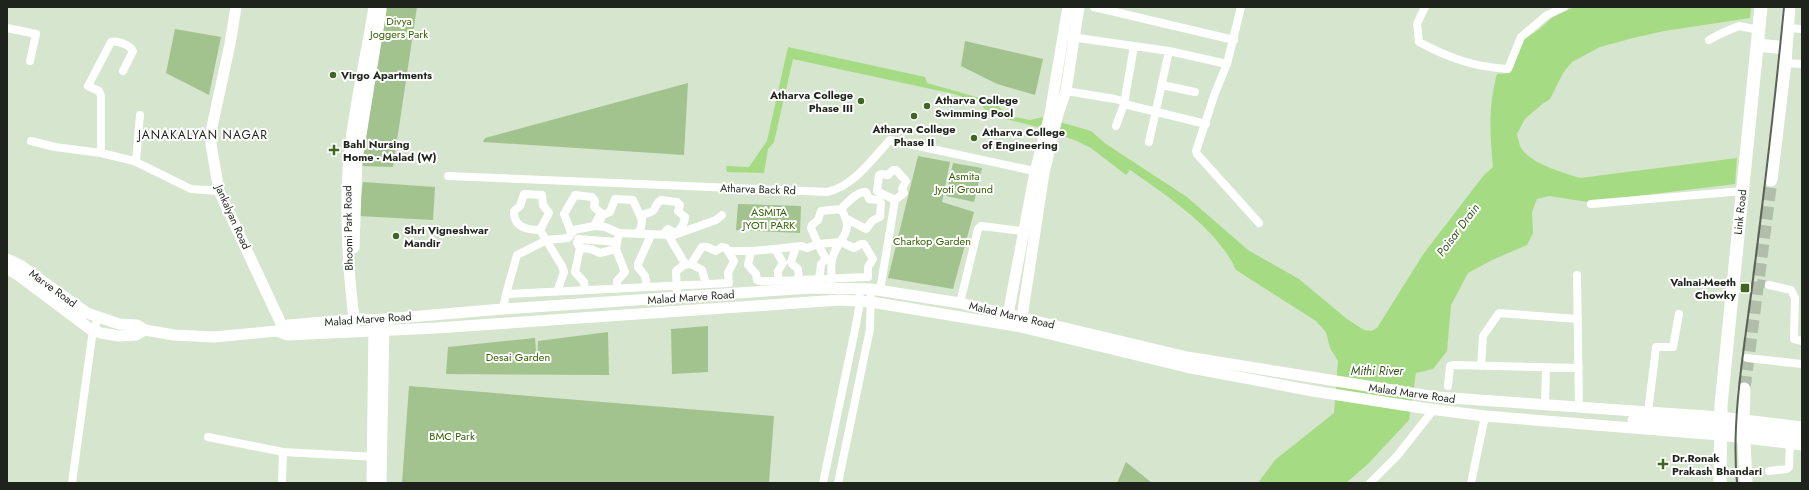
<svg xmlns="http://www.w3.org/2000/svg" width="1809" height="490" viewBox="0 0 1809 490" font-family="Jost,sans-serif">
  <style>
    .green { fill: #a2c38e }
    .water { fill: #a5db83 }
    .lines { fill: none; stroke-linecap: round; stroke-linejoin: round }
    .street-tunnel { stroke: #b1beaa; stroke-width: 8; stroke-dasharray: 8 4; stroke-linecap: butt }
    .primary-tunnel { stroke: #b1beaa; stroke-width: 13; stroke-dasharray: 13 6; stroke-linecap: butt }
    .street { stroke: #fff; stroke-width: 8 }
    .secondary { stroke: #fff; stroke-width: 11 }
    .primary { stroke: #fff; stroke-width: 13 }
    .rail { stroke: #5a6255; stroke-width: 2 }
    .poi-dot { fill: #406722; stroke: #fff; stroke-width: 1.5 }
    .labels { text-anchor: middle; stroke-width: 4; stroke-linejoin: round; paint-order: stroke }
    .park-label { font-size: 11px; fill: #346202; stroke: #fff }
    .poi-label { font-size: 11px; font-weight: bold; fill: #1e231b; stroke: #fff; text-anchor: start }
    .street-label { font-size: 11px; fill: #1e231b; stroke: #fff }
    .neighbourhood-label { font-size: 12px; letter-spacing: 1px; fill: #1e231b; stroke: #fff }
    .water-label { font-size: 12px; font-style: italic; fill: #35561b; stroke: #fff }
  </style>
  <rect width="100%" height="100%" fill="#d6e5ce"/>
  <path class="green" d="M 387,7 L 417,7 L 393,167 L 360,166 Z
    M 175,29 L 221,37 L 209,95 L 166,73 Z
    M 965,41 L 1043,59 L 1035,95 L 997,84 L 961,66 Z
    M 688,83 L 684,155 L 483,142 L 485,138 Z
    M 918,156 L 950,162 L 942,202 L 974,212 L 953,289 L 888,278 Z
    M 953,163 L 982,168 L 974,202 L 946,196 Z
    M 363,182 L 435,187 L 433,220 L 358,216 Z
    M 738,204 L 801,206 L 800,233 L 736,230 Z
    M 708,326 L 708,372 L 672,374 L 671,329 Z
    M 608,332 L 609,375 L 446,374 L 448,347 L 535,338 L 537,365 L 538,341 Z
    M 409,386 L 774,416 L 769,483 L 402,483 Z
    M 1126,462 L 1152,483 L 1117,483 Z"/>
  <path class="water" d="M 1574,7 L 1751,7 L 1750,18 L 1664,31 L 1633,38 L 1600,47 L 1572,62 L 1563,73 L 1550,99 L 1541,105 L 1525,119 L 1517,134 C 1518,138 1519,142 1520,146 C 1528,163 1563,173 1580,178 L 1737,158 L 1735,184 L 1588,202 L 1549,196 L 1537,199 L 1532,212 L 1533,233 L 1527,245 L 1492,260 L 1468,273 L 1451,305 L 1447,351 L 1433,369 L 1416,373 L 1409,420 L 1368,464 L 1346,483 L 1258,483 L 1275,460 L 1334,413 L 1338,361 L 1330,348 L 1326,332 L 1316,321 L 1236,270 C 1217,228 1167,196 1130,170 L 1126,175 L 1091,148 L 1077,141 L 1034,126 L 989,115 L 980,103 L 954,94 L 793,59 L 774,142 L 768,149 L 764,173 L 727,172 L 726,166 L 749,167 L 767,141 L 788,47 L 925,77 L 927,83 L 994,102 L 1009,116 L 1030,120 L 1043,117 L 1091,131 L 1106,144 L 1187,197 L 1248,250 L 1299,279 L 1347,319 L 1364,330 L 1371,331 L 1377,328 L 1424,253 L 1484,175 L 1493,167 C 1490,135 1488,106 1497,74 L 1510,73 L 1514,66 L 1511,59 L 1521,41 L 1537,31 L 1553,17 Z"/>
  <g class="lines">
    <path class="street-tunnel" d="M 1757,283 L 1769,285"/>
    <path class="primary-tunnel" d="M 1744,389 L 1771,180"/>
    <path class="street" d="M 1094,7 L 1234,40
      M 1241,7 L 1227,64 L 1215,93 L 1196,151 L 1197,154 L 1259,223
      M 1425,7 L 1417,24 L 1419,42 C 1449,58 1474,67 1508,69 L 1521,37 L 1547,15 L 1564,7
      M 7,28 L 36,34 L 30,61
      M 1787,28 L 1802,29
      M 1071,37 L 1169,51 L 1227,64
      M 1709,40 L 1722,33 L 1739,26 L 1759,30
      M 1785,63 L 1802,64
      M 1162,85 L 1195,92
      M 1066,91 L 1115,99 L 1122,101 L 1124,104 L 1206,124
      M 1116,126 L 1124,104 L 1134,46
      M 31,141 L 55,147 L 101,153 L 134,161 L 191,189 L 219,191
      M 1149,142 L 1169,51
      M 101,153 L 101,96 L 99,91 L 88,86 L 111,42 C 117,40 130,45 133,51 L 123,71
      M 136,162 L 140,115
      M 448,176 L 827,192 C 854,186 872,159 890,140 L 1039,172
      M 524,194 L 542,195 L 543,205 L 549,213 L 540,230 C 527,230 513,227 514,211 L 520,206 Z
      M 1591,204 L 1743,191
      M 841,209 C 847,203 857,191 866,192 L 869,199 L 879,200 L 881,203 L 880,217 L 872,221 L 866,229 L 847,219
      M 601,219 L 600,216 L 610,212 L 615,199 L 633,200 L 642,220 L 641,228 L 637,234
      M 540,230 L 562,266 L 564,272 L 557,292
      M 571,232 L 564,214 L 575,195 L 592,197 L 595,201 L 594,207 L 601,213 L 594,226
      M 664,235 L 665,232 L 668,229 L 677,234 L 716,220 L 722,215
      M 668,235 L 684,262 L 684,265 L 676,271 L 677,291
      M 796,247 L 791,262 L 792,264 L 798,269 L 799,280
      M 580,248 L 591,249 L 600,253 L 616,249
      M 775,249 L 801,246 L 807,248 L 818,244 L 826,259 L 821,264 L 820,274 L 818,279
      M 728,251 L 751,251 L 775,249 L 783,263 L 778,271 L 778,281
      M 751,251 L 748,265 L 756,274 L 757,280 L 759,281 C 795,281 831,278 868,277 L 868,267 L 873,259 L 864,244 L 861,244 L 854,248 L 841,242 L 818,244 L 811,228 L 812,225 L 818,220 L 821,211 L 841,209 C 857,235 836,238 832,260 C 830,269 832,280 833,289
      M 691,264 L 702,270 L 706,284
      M 1577,275 L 1579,408
      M 1769,285 L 1791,290 L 1795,298 L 1794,339 L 1802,341
      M 647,287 L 645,276 L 638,267 L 638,264 L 651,235
      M 617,289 L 617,281 L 625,272 L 616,249 L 618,238
      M 585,290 L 584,282 L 575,272 L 580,248 L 577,243 L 578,239 L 617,242
      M 880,290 L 895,200 L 904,193 L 902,189 L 906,181 L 896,170 L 893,170 L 888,175 L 881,174 L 879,175 L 877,191 L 895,200
      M 506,294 L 729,283 L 728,273 L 734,261 L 726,248 L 722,247 L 716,251 L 707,247 L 702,247 L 691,264 L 684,265
      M 960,303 L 978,229 L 981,226 L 1023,231
      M 503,309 L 506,294 L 517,255 L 547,240 L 568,238 L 574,230 L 594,226 L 605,227 L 619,233 L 674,235 C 679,232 685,223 685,217 L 678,211 L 680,205 L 677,202 L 661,200 C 650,208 662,211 640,215
      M 1747,358 L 1802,364
      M 1481,366 L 1483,336 L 1499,313 L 1578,319
      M 1448,386 L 1450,366 L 1454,365 L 1579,368
      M 1545,404 L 1546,368
      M 1648,412 L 1656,347 L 1673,347 L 1679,314
      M 208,437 L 283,452 L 377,457
      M 1769,471 L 1787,469 L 1789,467 L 1790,443
      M 72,483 L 92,337 L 98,317
      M 282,483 L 283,452
      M 823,483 L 856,325 L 860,301 L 859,289
      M 838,483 L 870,329 L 871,289
      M 1370,483 L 1397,456 L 1434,409
      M 1471,483 L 1485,416"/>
    <path class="secondary" d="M 236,7 L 230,44 L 212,127 L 211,144 L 219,191 L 286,334
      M 354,248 L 357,160 L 381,10
      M 7,259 L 20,265 L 87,313 L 119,324 L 137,325 L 145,330
      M 7,269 L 18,275 L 90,329 L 101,333 L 119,336 L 136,335 L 145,330 L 174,335 L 214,337 L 277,331 L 287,335 L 436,328 L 811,302 L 841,300 L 871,302 L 1021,327 L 1186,367 L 1313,391 L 1422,408 L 1485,416 L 1720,435 L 1802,445
      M 1007,320 L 1035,172 L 1050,114 L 1068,7
      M 1021,324 L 1044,173 L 1058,114 L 1066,91 L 1079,7
      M 355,327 C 348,271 344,214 349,157 C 354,107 366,57 374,7
      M 277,331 L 288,325 L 361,319 L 373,320 L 503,309 L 811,288 L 871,289 L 960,303 L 1187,357 L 1436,397 L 1720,417 L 1802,427
      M 1633,420 L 1713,425 L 1802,436
      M 372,483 L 374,324
      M 381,483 L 384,323"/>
    <path class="primary" d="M 1757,45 L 1786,48
      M 1771,180 L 1785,63 L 1789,7
      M 1744,389 L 1743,419 L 1746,483
      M 1720,483 L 1721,405 L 1761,7"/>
    <path class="rail" d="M 1737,483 C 1731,420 1744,350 1752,287 C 1764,194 1775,101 1784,7"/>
  </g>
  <g class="poi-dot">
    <circle cx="333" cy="75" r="4"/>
    <circle cx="861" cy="101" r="4"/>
    <circle cx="927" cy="106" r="4"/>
    <circle cx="914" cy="116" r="4"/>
    <circle cx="974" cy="138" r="4"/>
    <path d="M332 144h4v4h4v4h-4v4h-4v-4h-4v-4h4z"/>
    <circle cx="396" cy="236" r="4"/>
    <rect x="1740" y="283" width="10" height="10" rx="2"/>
    <path d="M1661 458h4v4h4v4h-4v4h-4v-4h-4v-4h4z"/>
  </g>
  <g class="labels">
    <g class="park-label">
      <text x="399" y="25">Divya<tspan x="399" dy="13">Joggers Park</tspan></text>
      <text x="964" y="180">Asmita<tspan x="964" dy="13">Jyoti Ground</tspan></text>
      <text x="769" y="216">ASMITA<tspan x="769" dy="13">JYOTI PARK</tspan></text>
      <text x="932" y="245">Charkop Garden</text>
      <text x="518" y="361">Desai Garden</text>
      <text x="452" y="440">BMC Park</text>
    </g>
    <g class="poi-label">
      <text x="341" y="79">Virgo Apartments</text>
      <text x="853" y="99" text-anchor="end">Atharva College<tspan x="853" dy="13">Phase III</tspan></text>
      <text x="935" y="104">Atharva College<tspan x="935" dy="13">Swimming Pool</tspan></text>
      <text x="914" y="133" text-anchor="middle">Atharva College<tspan x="914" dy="13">Phase II</tspan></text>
      <text x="982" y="136">Atharva College<tspan x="982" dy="13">of Engineering</tspan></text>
      <text x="343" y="148">Bahl Nursing<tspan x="343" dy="13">Home - Malad (W)</tspan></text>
      <text x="404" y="234">Shri Vigneshwar<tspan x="404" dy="13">Mandir</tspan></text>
      <text x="1736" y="286" text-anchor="end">Valnai-Meeth<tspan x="1736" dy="13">Chowky</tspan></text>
      <text x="1672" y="462">Dr.Ronak<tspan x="1672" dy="13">Prakash Bhandari</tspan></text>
    </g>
    <g class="street-label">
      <text transform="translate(758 189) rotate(2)" y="4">Atharva Back Rd</text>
      <text transform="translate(1740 212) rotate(-84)" y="4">Link Road</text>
      <text transform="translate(233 217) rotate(66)" y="4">Jankalyan Road</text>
      <text transform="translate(348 228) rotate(-91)" y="4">Bhoomi Park Road</text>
      <text transform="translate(53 288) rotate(36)" y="4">Marve Road</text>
      <text transform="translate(691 297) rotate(-4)" y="4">Malad Marve Road</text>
      <text transform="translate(1012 315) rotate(13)" y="4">Malad Marve Road</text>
      <text transform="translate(368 319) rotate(-4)" y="4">Malad Marve Road</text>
      <text transform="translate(1412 393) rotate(8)" y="4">Malad Marve Road</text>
    </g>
    <g class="neighbourhood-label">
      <text x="203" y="139">JANAKALYAN NAGAR</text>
    </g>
    <g class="water-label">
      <text transform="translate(1458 230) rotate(-53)" y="4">Poisar Drain</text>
      <text x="1377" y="375">Mithi River</text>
    </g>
  </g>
  <rect width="1809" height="490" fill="none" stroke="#1e231b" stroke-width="16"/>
</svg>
